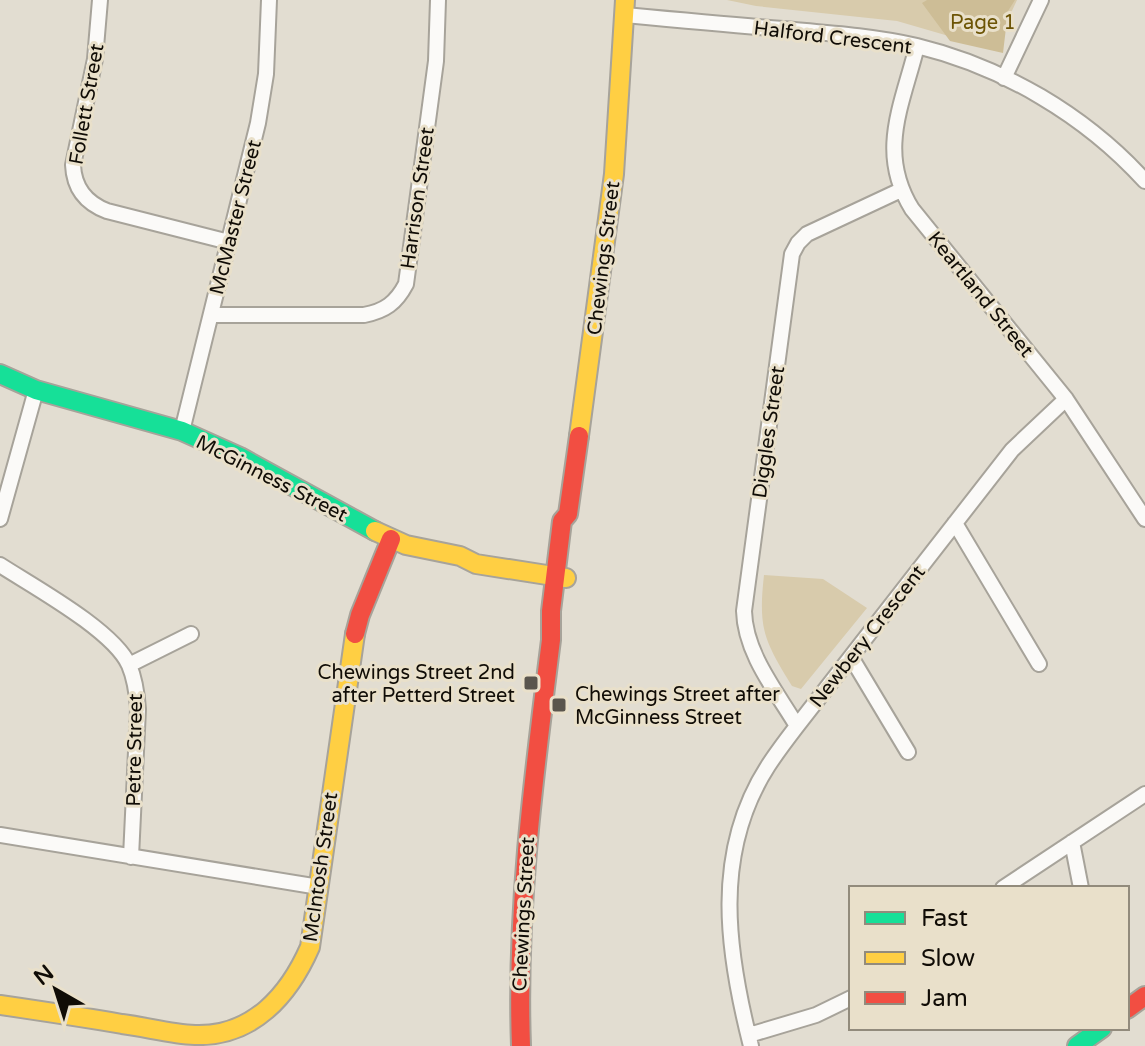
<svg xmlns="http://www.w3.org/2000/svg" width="1145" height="1046" viewBox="0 0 1145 1046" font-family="'Varela Round',sans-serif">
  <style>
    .green { fill: #d8cbac }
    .forest { fill: #cdbd96 }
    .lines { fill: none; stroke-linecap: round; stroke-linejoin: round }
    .street-casing { stroke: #a7a39a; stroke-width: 18 }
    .fast-casing { stroke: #a7a39a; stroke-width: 22 }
    .slow-casing { stroke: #a7a39a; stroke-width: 22 }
    .jam-casing { stroke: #a7a39a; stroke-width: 22 }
    .street { stroke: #fbfaf8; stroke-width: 14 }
    .fast { stroke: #16e098; stroke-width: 18 }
    .slow { stroke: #ffcf43; stroke-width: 18 }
    .jam { stroke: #f24e42; stroke-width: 18 }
    .poi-dot { fill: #5a554d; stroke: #e9e0ca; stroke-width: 3 }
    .labels { text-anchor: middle; stroke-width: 6; stroke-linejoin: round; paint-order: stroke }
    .park-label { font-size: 20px; fill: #6c5405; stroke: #e9e0ca }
    .street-label { font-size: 20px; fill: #100c06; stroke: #e9e0ca }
    .poi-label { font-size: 20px; fill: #100c06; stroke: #e9e0ca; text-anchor: end }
  </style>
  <rect width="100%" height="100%" fill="#e2ddd1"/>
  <path class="green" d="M 727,0 L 1017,0 L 997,43 L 990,48 L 897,21 L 756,6 Z
    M 764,575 L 823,579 L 867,608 L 801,689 L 792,686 C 764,640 758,629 764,575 Z"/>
  <path class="forest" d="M 927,0 L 1015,0 L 1008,11 L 1003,53 L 950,41 L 922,3 Z"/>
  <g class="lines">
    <defs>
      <path id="street" d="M 100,0 L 95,59 L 73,165 C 74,188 86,203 107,211 L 229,242
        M 625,15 C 678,20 731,25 783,29 C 828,33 873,36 917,46 C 1003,67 1085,115 1145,181
        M 917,46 C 902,106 877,152 912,209 L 1066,399 L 1145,519
        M 1004,78 L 1041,0
        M 211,315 L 364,315 C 385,311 396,303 406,284 L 436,61 L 438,0
        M 182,431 L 258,123 L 266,74 L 269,0
        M 0,519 L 36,390
        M 955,523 L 1039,664
        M 0,565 C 34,587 113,630 129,665 C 135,679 137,694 138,709 L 131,857
        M 851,657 L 908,752
        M 129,665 L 191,634
        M 797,726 C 776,691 745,653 744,611 L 792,254 L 798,243 L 807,234 L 901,190
        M 0,835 L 319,887
        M 1072,842 L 1081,888
        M 1003,888 L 1145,794
        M 749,1035 L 816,1015 L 851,998
        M 751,1046 C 727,952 712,853 768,766 C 777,752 787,739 797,726 L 1012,450 L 1066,399"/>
      <path id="fast" d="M 0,374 L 36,390 L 182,431 L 240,457 L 375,531
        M 1077,1046 L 1102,1028"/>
      <path id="slow" d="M 579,436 L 614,174 L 625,0
        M 375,531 L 406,545 L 460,556 L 476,564 L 566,578
        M 0,1005 C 41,1011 81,1017 122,1024 C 146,1027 171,1034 195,1035 C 253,1037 289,995 310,947 L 355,634"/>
      <path id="jam" d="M 355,634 L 360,615 L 391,539
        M 1127,1009 L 1145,996
        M 521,1046 C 516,909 534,775 551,640 L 551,611 L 562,521 L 568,514 L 579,436"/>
    </defs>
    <use href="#street" class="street-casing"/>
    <use href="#fast" class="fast-casing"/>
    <use href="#slow" class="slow-casing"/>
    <use href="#jam" class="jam-casing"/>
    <use href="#street" class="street"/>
    <use href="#fast" class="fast"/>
    <use href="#slow" class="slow"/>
    <use href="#jam" class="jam"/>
  </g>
  <g class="poi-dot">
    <rect x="523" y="675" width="16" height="16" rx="4"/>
    <rect x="551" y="697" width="16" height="16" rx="4"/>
  </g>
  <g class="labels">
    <g class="park-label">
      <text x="983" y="29">Page 1</text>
    </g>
    <g class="street-label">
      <text transform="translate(833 37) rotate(7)" y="7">Halford Crescent</text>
      <text transform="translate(86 104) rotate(-80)" y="7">Follett Street</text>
      <text transform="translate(417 198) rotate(-82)" y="7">Harrison Street</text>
      <text transform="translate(235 217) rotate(-76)" y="7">McMaster Street</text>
      <text transform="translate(603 258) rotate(-83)" y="7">Chewings Street</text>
      <text transform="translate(981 294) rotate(51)" y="7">Keartland Street</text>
      <text transform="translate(768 432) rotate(-82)" y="7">Diggles Street</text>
      <text transform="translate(272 478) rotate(27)" y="7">McGinness Street</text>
      <text transform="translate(867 636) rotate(-52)" y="7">Newbery Crescent</text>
      <text transform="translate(134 750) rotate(-89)" y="7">Petre Street</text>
      <text transform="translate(320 867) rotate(-82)" y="7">McIntosh Street</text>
      <text transform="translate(523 914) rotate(-87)" y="7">Chewings Street</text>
    </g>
    <g class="poi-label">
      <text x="515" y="679">Chewings Street 2nd<tspan x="515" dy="23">after Petterd Street</tspan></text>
      <text x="575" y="701" text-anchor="start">Chewings Street after<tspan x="575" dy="23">McGinness Street</tspan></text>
    </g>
  </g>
  <rect x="849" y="886" width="280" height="144" fill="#e9e0ca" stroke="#928b7c" stroke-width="2"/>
  <rect x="865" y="912" width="40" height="12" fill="#16e098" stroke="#928b7c" stroke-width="2"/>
  <text x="921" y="926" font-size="24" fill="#100c06">Fast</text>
  <rect x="865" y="952" width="40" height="12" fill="#ffcf43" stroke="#928b7c" stroke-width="2"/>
  <text x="921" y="966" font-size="24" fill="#100c06">Slow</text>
  <rect x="865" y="992" width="40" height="12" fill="#f24e42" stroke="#928b7c" stroke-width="2"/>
  <text x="921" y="1006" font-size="24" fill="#100c06">Jam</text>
  <g transform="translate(56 990) rotate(321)" stroke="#e9e0ca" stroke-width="6" paint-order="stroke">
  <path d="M0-6L14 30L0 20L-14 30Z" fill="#100c06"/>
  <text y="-12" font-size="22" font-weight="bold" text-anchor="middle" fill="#100c06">N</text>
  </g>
</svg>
